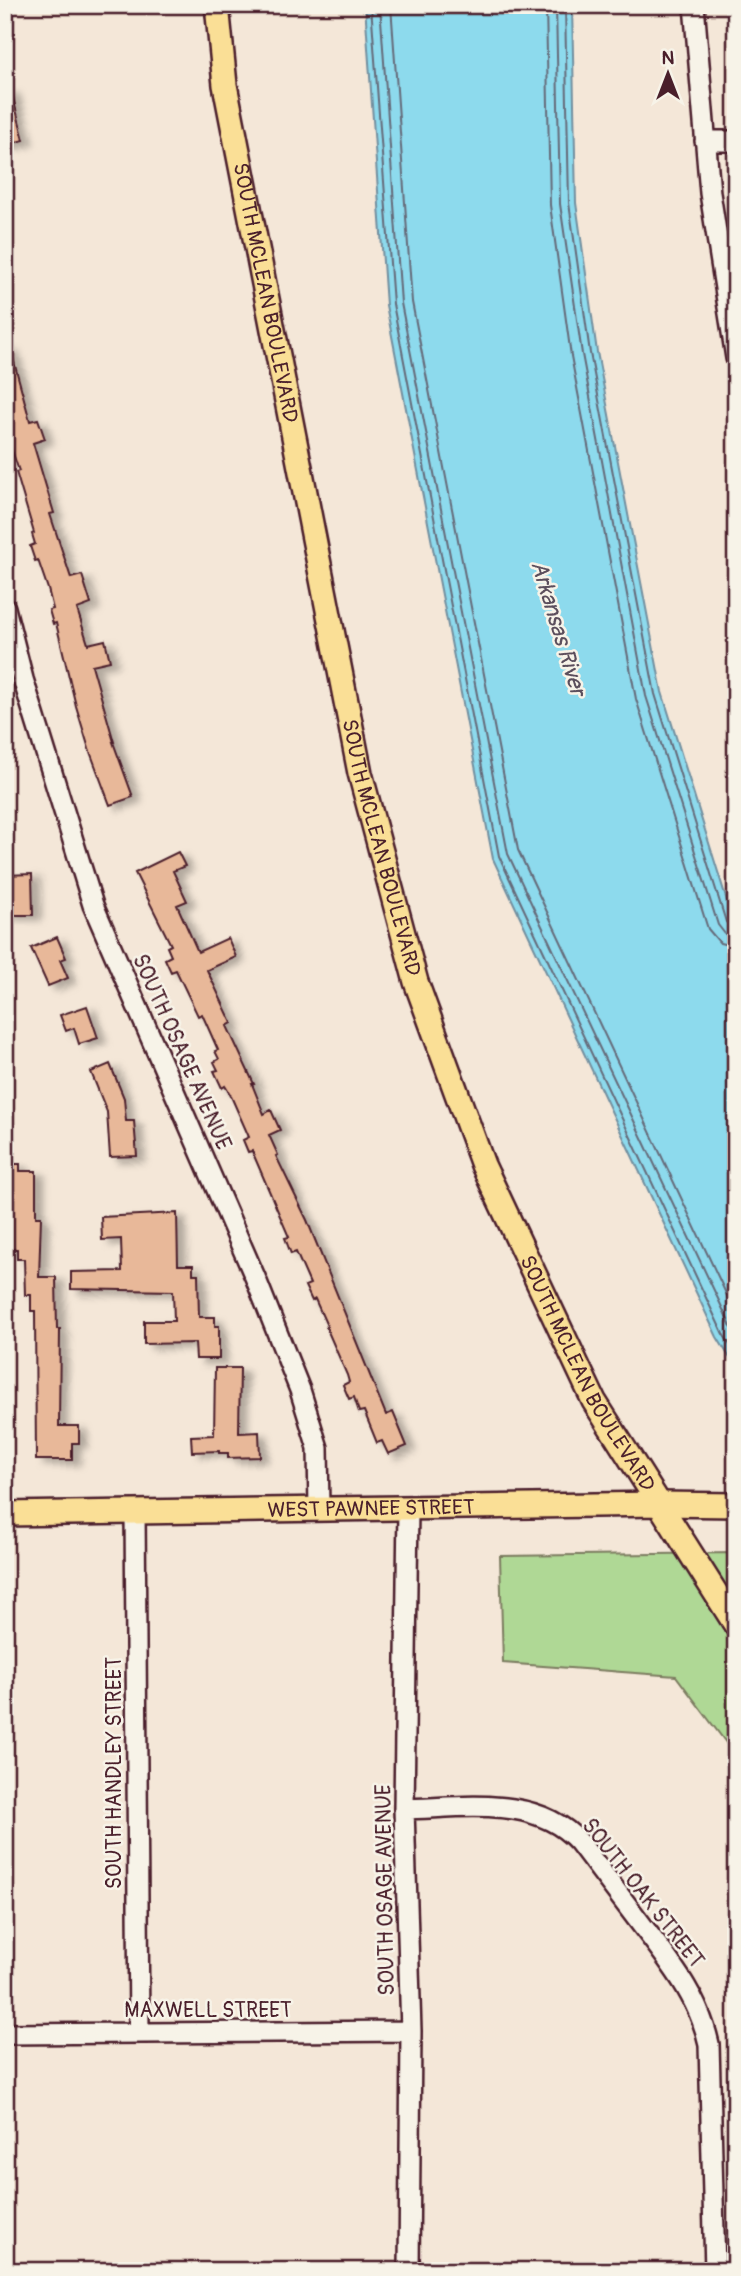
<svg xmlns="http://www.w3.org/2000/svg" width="741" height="2276" viewBox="0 0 741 2276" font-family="Pangolin,sans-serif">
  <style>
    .green { fill: #afd895; stroke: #7c7c60; stroke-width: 2 }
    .water { fill: #8ddaed; stroke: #728f9f; stroke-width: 2 }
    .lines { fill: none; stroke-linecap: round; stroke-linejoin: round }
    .shore { stroke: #656a79; stroke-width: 2 }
    .building { fill: #e8b899; stroke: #4a1f2b; stroke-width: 2; filter: url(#shadow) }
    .minor-casing { stroke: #4a1f2b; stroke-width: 24 }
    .major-casing { stroke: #4a1f2b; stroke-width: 28 }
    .minor { stroke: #f7f3e8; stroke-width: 19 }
    .major { stroke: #fadf96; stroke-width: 23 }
    .labels { text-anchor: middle; stroke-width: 5; stroke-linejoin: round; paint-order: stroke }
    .street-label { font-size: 21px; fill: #4a1f2b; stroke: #f7f3e8 }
    .water-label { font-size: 23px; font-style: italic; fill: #5b4e5c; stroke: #f7f3e8 }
  </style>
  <defs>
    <filter id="shadow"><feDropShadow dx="8" dy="4.5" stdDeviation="3.5" flood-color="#0004"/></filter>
  </defs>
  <rect width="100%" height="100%" fill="#f4e7d8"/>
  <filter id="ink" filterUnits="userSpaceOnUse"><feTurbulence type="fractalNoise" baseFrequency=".0143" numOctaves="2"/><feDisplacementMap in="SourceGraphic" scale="14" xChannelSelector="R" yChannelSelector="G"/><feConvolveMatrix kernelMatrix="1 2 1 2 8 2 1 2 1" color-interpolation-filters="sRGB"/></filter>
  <g filter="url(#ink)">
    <path class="green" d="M 736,1553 L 736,1756 L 676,1676 L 503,1663 L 500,1556 Z"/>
    <path class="water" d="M 365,5 L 572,5 L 576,203 L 597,352 L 662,692 L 736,930 L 736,1368 L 717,1337 L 493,859 L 386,305 Z"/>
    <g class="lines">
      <path class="shore" d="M 371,5 L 393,304 L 499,856 L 723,1334 L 736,1354
        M 380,5 L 401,303 L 508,854 L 736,1337
        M 391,5 L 412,302 L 518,850 L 736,1315
        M 546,5 L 550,205 L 571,356 L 636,699 L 708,929 L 720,943 L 736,947
        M 556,5 L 560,204 L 582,354 L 646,696 L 718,925 L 725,934 L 736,936
        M 565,5 L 569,203 L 590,353 L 655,694 L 726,922 L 730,927 L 736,928"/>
    </g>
    <path class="building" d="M 5,90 L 11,90 L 24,140 L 5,145 Z
      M 5,347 L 10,347 L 30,421 L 38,419 L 45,439 L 33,443 L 54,513 L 50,514 L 71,578 L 82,575 L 91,604 L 77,609 L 88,644 L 105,640 L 110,661 L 92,665 L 114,742 L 113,742 L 133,797 L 110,805 L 89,749 L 76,706 L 56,623 L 53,624 L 49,610 L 53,609 L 48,589 L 38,560 L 35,561 L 30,546 L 35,544 L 32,534 L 34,533 L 16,472 L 19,471 L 5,430 Z
      M 178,852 L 185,866 L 173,871 L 187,901 L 177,905 L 198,952 L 228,938 L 236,957 L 207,970 L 232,1023 L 227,1026 L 254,1084 L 252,1084 L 264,1114 L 271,1110 L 280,1130 L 269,1135 L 278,1155 L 276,1156 L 307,1220 L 386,1415 L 393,1412 L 407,1446 L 388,1454 L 382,1441 L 377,1443 L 364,1411 L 359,1412 L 354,1397 L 349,1399 L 343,1385 L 349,1382 L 347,1375 L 326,1327 L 327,1326 L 315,1299 L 312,1301 L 305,1286 L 310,1284 L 296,1252 L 291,1254 L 285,1238 L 289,1237 L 252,1151 L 248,1152 L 243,1140 L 249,1137 L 230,1094 L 225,1086 L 222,1088 L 214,1071 L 218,1070 L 214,1062 L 219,1059 L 215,1051 L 218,1050 L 202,1014 L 198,1016 L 176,970 L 171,972 L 165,959 L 171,956 L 167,947 L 171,945 L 135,873 Z
      M 32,874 L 33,915 L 7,915 L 5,875 Z
      M 57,937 L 66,958 L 60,960 L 68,978 L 48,986 L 31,948 Z
      M 87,1006 L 98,1038 L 79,1044 L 74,1028 L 66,1031 L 60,1015 Z
      M 110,1064 L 124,1098 L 126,1121 L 134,1121 L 137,1156 L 110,1157 L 107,1112 L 91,1072 Z
      M 5,1164 L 20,1164 L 20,1171 L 36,1171 L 36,1217 L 41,1217 L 39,1277 L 56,1277 L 57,1329 L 60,1329 L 59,1426 L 79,1426 L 79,1443 L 72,1443 L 72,1460 L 36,1460 L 35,1311 L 31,1311 L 31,1295 L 25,1295 L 24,1259 L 17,1259 L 17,1249 L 7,1249 Z
      M 177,1213 L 178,1265 L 193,1265 L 193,1274 L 198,1274 L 199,1317 L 215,1317 L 215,1326 L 219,1326 L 219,1359 L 196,1359 L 195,1343 L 144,1344 L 144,1321 L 174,1321 L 173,1291 L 71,1289 L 71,1272 L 122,1271 L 121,1239 L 102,1240 L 101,1217 Z
      M 215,1368 L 240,1368 L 239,1433 L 259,1432 L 260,1457 L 228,1458 L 228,1453 L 219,1453 L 219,1451 L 192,1452 L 191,1436 L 214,1435 Z"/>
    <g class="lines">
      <defs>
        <path id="minor" d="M 694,5 L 710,193 L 736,358
          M 705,141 L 736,141
          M 5,608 L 23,679 L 93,905 L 255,1277 L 300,1390 L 318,1448 L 319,1509
          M 408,1508 L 404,1809 L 411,2031 L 409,2271
          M 135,1512 L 139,2033
          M 404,1809 C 462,1808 536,1794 579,1842 C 601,1871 622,1899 644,1928 C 672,1965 699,1998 709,2044 L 715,2271
          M 5,2034 L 411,2031"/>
        <g id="major">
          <path id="s1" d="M 217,5 L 225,85 L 360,773 L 416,982 L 483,1165 L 594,1401 L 736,1625"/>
          <path id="s2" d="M 5,1514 L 659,1504 L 736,1505"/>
        </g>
      </defs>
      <use href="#minor" class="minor-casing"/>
      <use href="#major" class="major-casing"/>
      <use href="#minor" class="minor"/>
      <use href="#major" class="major"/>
    </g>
  </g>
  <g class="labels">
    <g class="street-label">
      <text dy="7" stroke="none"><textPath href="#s1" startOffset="292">SOUTH MCLEAN BOULEVARD</textPath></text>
      <text dy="7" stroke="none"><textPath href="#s1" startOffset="859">SOUTH MCLEAN BOULEVARD</textPath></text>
      <text transform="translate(182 1052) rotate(66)" y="7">SOUTH OSAGE AVENUE</text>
      <text dy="7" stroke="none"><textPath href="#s1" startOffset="1426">SOUTH MCLEAN BOULEVARD</textPath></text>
      <text dy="7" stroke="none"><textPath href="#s2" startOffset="366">WEST PAWNEE STREET</textPath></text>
      <text transform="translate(114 1773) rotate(-90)" y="7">SOUTH HANDLEY STREET</text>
      <text transform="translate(385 1890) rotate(-91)" y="7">SOUTH OSAGE AVENUE</text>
      <text transform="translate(643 1893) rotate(52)" y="7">SOUTH OAK STREET</text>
      <text x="208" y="2017">MAXWELL STREET</text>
    </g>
    <g class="water-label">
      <text transform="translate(559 628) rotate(73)" y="8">Arkansas River</text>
    </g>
  </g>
  <rect width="741" height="2276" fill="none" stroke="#f7f3e8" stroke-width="28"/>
  <rect x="14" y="14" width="713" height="2248" fill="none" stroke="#4a1f2b" stroke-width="2.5" filter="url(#ink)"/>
  <g transform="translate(668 74)" stroke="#f7f3e8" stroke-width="5" paint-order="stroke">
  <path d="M0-5L12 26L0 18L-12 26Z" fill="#4a1f2b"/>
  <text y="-10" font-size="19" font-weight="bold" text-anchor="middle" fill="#4a1f2b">N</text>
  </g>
</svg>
